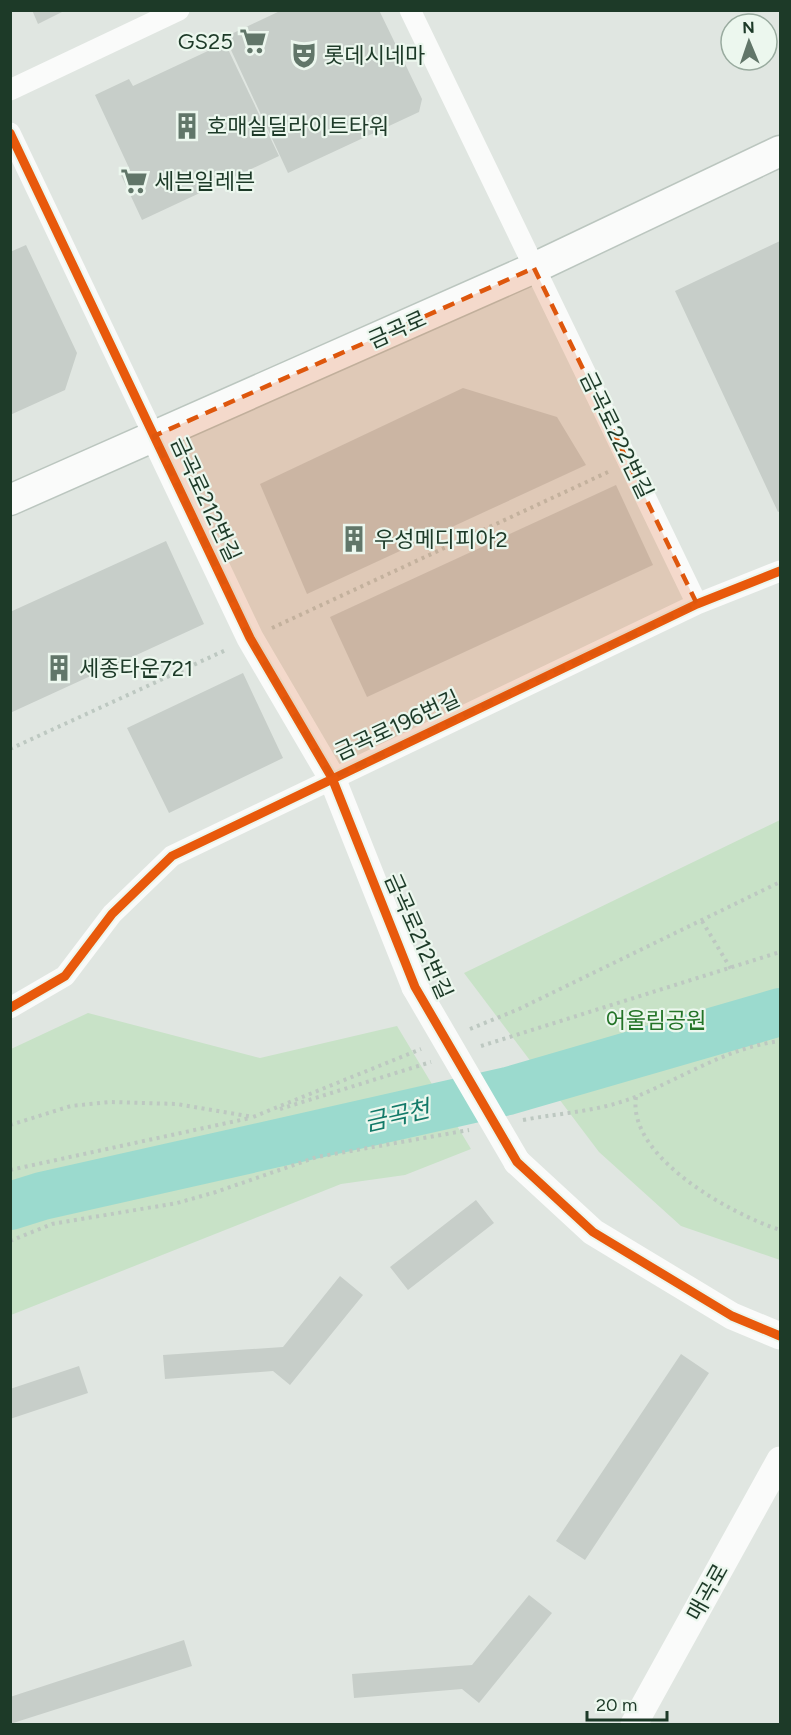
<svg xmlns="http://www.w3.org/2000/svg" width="791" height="1735" viewBox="0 0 791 1735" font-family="Figtree,'Noto Sans KR',sans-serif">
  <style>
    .green { fill: #c8e2c7 }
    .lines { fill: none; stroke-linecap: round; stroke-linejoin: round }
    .river { stroke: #9bdace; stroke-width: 48 }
    .building { fill: #c7cec9 }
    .secondary-casing { stroke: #bbc6bf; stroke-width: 33 }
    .path { stroke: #bdc8c1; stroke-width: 4; stroke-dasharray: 3 4.5; stroke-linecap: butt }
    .minor { stroke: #fafbfa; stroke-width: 21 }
    .tertiary { stroke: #fafbfa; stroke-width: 27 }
    .secondary { stroke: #fafbfa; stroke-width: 30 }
    .tertiary-bridge { stroke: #fafbfa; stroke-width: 27 }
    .cycleway-casing { stroke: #ecf7ee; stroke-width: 13 }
    .cycleway { stroke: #e8590c; stroke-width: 9 }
    .marked { fill: #de570d; fill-opacity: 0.2; stroke: #de570d; stroke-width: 4.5; stroke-dasharray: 12 8; stroke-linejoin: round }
    .labels { text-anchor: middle; stroke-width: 4.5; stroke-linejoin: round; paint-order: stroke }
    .poi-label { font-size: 22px; fill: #1d3a28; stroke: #ecf7ee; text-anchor: start }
    .street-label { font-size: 22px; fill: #1d3a28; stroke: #ecf7ee }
    .park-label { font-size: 22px; fill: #247428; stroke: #ecf7ee }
    .water-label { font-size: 24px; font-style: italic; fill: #137a69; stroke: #ecf7ee }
  </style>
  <rect width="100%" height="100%" fill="#e0e6e1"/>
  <path class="green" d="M 780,820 L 780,1260 L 681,1226 L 599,1152 L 464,973 Z
    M 88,1013 L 260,1058 L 397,1026 L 471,1149 L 405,1175 L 341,1184 L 11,1315 L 11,1049 Z"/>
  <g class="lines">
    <path class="river" d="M 10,1206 L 42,1196 L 508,1091 L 780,1012"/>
  </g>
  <path class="building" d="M 32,10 L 66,10 L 38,24 Z
    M 282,10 L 379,10 L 422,99 L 419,112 L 288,173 L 225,37 Z
    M 225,43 L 279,156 L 142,220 L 121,175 L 130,170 L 95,95 L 129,79 L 133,86 Z
    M 780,241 L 780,511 L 778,512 L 675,291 Z
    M 26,245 L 77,353 L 65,390 L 10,415 L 10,252 Z
    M 463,388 L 557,417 L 586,465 L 307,594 L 260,484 Z
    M 616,485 L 653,565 L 367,697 L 330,617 Z
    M 166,541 L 204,624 L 10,713 L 10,612 Z
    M 243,673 L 283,758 L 169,813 L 127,728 Z
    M 476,1200 L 494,1223 L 408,1290 L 390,1267 Z
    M 340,1276 L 363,1295 L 290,1385 L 273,1371 L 165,1379 L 163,1355 L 283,1347 Z
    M 681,1354 L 709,1373 L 585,1560 L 556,1541 Z
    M 79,1366 L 88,1393 L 10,1419 L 10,1389 Z
    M 529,1595 L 552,1613 L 479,1703 L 462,1689 L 354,1698 L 352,1674 L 472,1665 Z
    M 184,1640 L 192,1666 L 10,1724 L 10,1697 Z"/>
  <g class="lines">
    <defs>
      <path id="secondary" d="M 10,500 L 534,268 L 780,151"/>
    </defs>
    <use href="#secondary" class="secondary-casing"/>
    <path class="path" d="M 272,628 L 608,472
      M 10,749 L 228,649
      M 702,921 L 731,969
      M 470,1029 L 519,1009 L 780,882
      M 481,1046 L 780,952
      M 636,1097 C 627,1157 731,1214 780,1230
      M 280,1109 L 431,1062
      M 523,1120 C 565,1112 600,1112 640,1095 C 685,1076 730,1047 780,1041
      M 10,1125 L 71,1106 L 110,1102 L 177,1104 L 253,1117 L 421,1049
      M 10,1170 L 250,1118
      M 10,1241 L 52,1224 L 177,1203 L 216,1192 L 317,1157 L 469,1130"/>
    <path class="minor" d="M 410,10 L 697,604
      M 10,90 L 179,10
      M 10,133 L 154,436
      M 10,1008 L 65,976 L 112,914 L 172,856 L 697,604 L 780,571"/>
    <path class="tertiary" d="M 154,436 L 250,638 L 332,778 L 415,987
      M 517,1162 L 593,1232 L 732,1316 L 780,1336
      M 634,1724 L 780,1460"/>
    <use href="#secondary" class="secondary"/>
    <path class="tertiary-bridge" d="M 415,987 L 517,1162"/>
    <defs>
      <path id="cycleway" d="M 10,133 L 250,638 L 332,778 L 415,987 L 517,1162 L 593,1232 L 732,1316 L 780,1336
        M 10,1008 L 65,976 L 112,914 L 172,856 L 697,604 L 780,571"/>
    </defs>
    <use href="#cycleway" class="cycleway-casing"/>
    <use href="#cycleway" class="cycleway"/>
  </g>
  <path class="marked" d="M 534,268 L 697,604 L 332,778 L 250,638 L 154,436 Z"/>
  <defs>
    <symbol id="supermarket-bare" viewBox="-9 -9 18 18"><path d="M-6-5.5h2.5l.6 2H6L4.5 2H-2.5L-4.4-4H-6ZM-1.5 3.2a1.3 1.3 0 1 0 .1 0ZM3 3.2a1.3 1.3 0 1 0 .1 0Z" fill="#617669" stroke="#ecf7ee" stroke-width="2.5" paint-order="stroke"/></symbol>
    <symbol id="theatre-bare" viewBox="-9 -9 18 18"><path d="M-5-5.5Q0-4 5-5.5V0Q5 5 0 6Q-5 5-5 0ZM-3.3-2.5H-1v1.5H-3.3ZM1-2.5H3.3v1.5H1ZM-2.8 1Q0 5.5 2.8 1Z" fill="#617669" stroke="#ecf7ee" stroke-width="2.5" paint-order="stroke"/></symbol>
    <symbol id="building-bare" viewBox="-9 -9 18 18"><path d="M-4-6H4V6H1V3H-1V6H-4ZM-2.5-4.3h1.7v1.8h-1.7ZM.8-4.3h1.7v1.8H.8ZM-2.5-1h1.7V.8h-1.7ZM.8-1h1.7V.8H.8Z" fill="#617669" stroke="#ecf7ee" stroke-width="2.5" paint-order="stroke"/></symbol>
  </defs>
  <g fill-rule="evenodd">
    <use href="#supermarket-bare" x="234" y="22" width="38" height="38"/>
    <use href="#theatre-bare" x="285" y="36" width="38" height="38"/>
    <use href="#building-bare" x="168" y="107" width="38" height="38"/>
    <use href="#supermarket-bare" x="115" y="162" width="38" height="38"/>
    <use href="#building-bare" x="335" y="520" width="38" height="38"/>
    <use href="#building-bare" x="40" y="649" width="38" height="38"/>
  </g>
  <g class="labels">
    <g class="poi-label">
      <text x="233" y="49" text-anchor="end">GS25</text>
      <text x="324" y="63">롯데시네마</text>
      <text x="207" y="134">호매실딜라이트타워</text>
      <text x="154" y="189">세븐일레븐</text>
      <text x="374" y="547">우성메디피아2</text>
      <text x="79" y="676">세종타운721</text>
    </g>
    <g class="street-label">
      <text transform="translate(397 329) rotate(-24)" y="8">금곡로</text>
      <text transform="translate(617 435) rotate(64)" y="8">금곡로222번길</text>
      <text transform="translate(206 499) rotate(65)" y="8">금곡로212번길</text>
      <text transform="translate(397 725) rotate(-25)" y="8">금곡로196번길</text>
      <text transform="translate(419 936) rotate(66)" y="8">금곡로212번길</text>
      <text transform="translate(707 1592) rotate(-61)" y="8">매곡로</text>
    </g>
    <g class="park-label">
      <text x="656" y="1028">어울림공원</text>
    </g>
    <g class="water-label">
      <text transform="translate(397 1116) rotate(-13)" y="8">금곡천</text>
    </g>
  </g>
  <rect width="791" height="1735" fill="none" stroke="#1d3a28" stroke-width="24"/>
  <g transform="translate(749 42) rotate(358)"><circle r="28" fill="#ecf7ee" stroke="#99ab9f" stroke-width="1.5"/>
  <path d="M0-4.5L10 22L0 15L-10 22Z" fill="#617669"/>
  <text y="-9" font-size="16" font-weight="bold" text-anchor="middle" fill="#1d3a28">N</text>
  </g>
  <path d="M587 1711v9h80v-9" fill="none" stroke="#1d3a28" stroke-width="3"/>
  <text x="596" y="1711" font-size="18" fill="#1d3a28" stroke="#ecf7ee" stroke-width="4.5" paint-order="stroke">20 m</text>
</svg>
